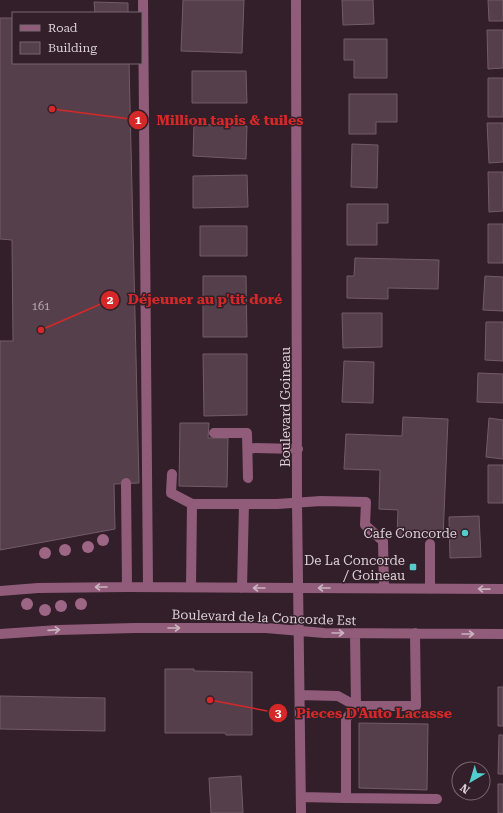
<svg xmlns="http://www.w3.org/2000/svg" width="503" height="813" viewBox="0 0 503 813" font-family="'Roboto Serif',serif">
  <style>
    .building { fill: #553f4b; stroke: #735c68 }
    .lines { fill: none; stroke-linecap: round; stroke-linejoin: round }
    .minor { stroke: #915c7a; stroke-width: 10 }
    .tree { fill: #9e6685 }
    .oneway { stroke: #cab3bf }
    .poi-dot { fill: #52cdcd; stroke: #321f2a; stroke-width: 1.5 }
    .labels { text-anchor: middle; stroke-width: 3; stroke-linejoin: round; paint-order: stroke }
    .number-label { font-size: 11px; fill: #bbacb3 }
    .street-label { font-size: 13px; fill: #ddd0d6; stroke: #321f2a }
    .poi-label { font-size: 13px; fill: #ddd0d6; stroke: #321f2a; text-anchor: end }
    .leader { fill: none; stroke: #d62828; stroke-width: 1.5 }
    .callout-dot { fill: #d62828; stroke: #321f2a; stroke-width: 1.5 }
    .mark-label { font-size: 12px; text-anchor: middle; font-weight: bold; fill: #fff }
    .callout-label { font-size: 14px; text-anchor: middle; font-weight: bold; fill: #d62828; stroke: #321f2a; stroke-width: 3; stroke-linejoin: round; paint-order: stroke }
  </style>
  <rect width="100%" height="100%" fill="#321f2a"/>
  <path class="building" d="M 183,0 L 244,0 L 242,53 L 181,51 Z
    M 342,0 L 373,0 L 374,24 L 343,25 Z
    M 488,0 L 503,0 L 503,21 L 489,21 Z
    M 94,2 L 128,3 L 128,13 L 95,13 Z
    M 0,18 L 13,18 L 13,63 L 129,63 L 139,483 L 114,484 L 115,529 L 0,550 L 0,341 L 13,341 L 12,240 L 0,239 Z
    M 487,30 L 503,30 L 503,68 L 488,69 Z
    M 344,39 L 387,39 L 387,78 L 354,78 L 354,60 L 344,60 Z
    M 192,71 L 246,71 L 247,103 L 192,103 Z
    M 488,78 L 503,78 L 503,117 L 488,117 Z
    M 349,94 L 397,94 L 397,122 L 376,122 L 376,134 L 349,134 Z
    M 487,123 L 503,123 L 503,162 L 489,163 Z
    M 194,124 L 247,126 L 246,159 L 193,156 Z
    M 352,144 L 378,145 L 377,188 L 351,187 Z
    M 488,172 L 503,172 L 503,211 L 489,212 Z
    M 247,175 L 248,207 L 193,208 L 193,176 Z
    M 347,204 L 388,204 L 388,223 L 377,223 L 377,245 L 347,245 Z
    M 488,224 L 503,224 L 503,263 L 488,263 Z
    M 200,226 L 247,226 L 247,256 L 200,256 Z
    M 355,258 L 439,260 L 438,289 L 388,288 L 388,299 L 347,298 L 347,276 L 354,276 Z
    M 203,276 L 246,276 L 247,337 L 203,337 Z
    M 485,276 L 503,277 L 503,311 L 483,310 Z
    M 342,313 L 382,313 L 382,347 L 343,348 Z
    M 486,322 L 503,322 L 503,361 L 485,360 Z
    M 203,354 L 247,354 L 247,415 L 204,416 Z
    M 344,361 L 374,362 L 373,403 L 342,402 Z
    M 478,373 L 503,374 L 503,403 L 477,402 Z
    M 403,417 L 448,419 L 443,538 L 397,536 L 398,510 L 379,509 L 380,470 L 344,469 L 346,434 L 402,436 Z
    M 489,418 L 503,420 L 503,459 L 486,457 Z
    M 180,423 L 209,423 L 208,438 L 228,438 L 227,487 L 179,486 Z
    M 488,465 L 503,465 L 503,503 L 488,503 Z
    M 479,516 L 481,557 L 450,558 L 449,517 Z
    M 165,669 L 194,669 L 194,671 L 252,672 L 252,735 L 226,735 L 225,733 L 165,733 Z
    M 498,687 L 503,687 L 503,726 L 498,726 Z
    M 0,696 L 105,698 L 105,731 L 0,729 Z
    M 359,723 L 428,724 L 427,790 L 359,788 Z
    M 499,735 L 503,735 L 503,774 L 498,774 Z
    M 241,776 L 243,813 L 211,813 L 209,778 Z
    M 498,784 L 503,784 L 503,813 L 498,813 Z"/>
  <g class="lines">
    <path class="minor" d="M 143,0 L 148,587
      M 296,0 L 297,503 L 301,813
      M 214,433 L 247,433 L 248,478
      M 248,448 L 298,449
      M 172,474 L 171,493 L 192,504
      M 126,483 L 127,587
      M 191,587 L 192,504 L 244,504
      M 242,588 L 244,504 L 277,504 L 321,501 L 366,502 L 365,525 L 383,541 L 384,588
      M 430,589 L 430,544
      M 0,591 L 38,588 L 127,587 L 503,589
      M 355,633 L 356,706 L 416,706 L 415,633
      M 0,634 L 58,630 L 135,628 L 266,628 L 324,633 L 503,634
      M 300,695 L 338,696 L 356,706 L 346,719 L 346,798 L 301,797
      M 346,798 L 437,799"/>
  </g>
  <g class="tree">
    <circle cx="103" cy="540" r="6"/>
    <circle cx="88" cy="547" r="6"/>
    <circle cx="65" cy="550" r="6"/>
    <circle cx="45" cy="553" r="6"/>
    <circle cx="27" cy="604" r="6"/>
    <circle cx="81" cy="604" r="6"/>
    <circle cx="61" cy="606" r="6"/>
    <circle cx="45" cy="610" r="6"/>
  </g>
  <defs><path id="oneway-shaft" d="M-6 0H5M1.5-3L5.5 0L1.5 3" fill="none" stroke-width="1.6" stroke-linecap="round" stroke-linejoin="round"/></defs>
  <g class="oneway">
    <use href="#oneway-shaft" transform="translate(101 587) rotate(180)"/>
    <use href="#oneway-shaft" transform="translate(259 588) rotate(-180)"/>
    <use href="#oneway-shaft" transform="translate(324 588) rotate(-180)"/>
    <use href="#oneway-shaft" transform="translate(484 589) rotate(-179)"/>
    <use href="#oneway-shaft" transform="translate(174 628)"/>
    <use href="#oneway-shaft" transform="translate(54 630) rotate(-4)"/>
    <use href="#oneway-shaft" transform="translate(338 633)"/>
    <use href="#oneway-shaft" transform="translate(468 634)"/>
  </g>
  <g class="poi-dot">
    <circle cx="465" cy="533" r="4"/>
    <rect x="409" y="563" width="8" height="8" rx="2"/>
  </g>
  <g class="labels">
    <g class="number-label">
      <text x="41" y="310">161</text>
    </g>
    <g class="street-label">
      <text transform="translate(285 407) rotate(-90)" y="5">Boulevard Goineau</text>
      <text transform="translate(264 617) rotate(2)" y="5">Boulevard de la Concorde Est</text>
    </g>
    <g class="poi-label">
      <text x="457" y="538">Cafe Concorde</text>
      <text x="405" y="565">De La Concorde<tspan x="405" dy="15">/ Goineau</tspan></text>
    </g>
  </g>
  <path class="leader" d="M52 109L138 120M41 330L110 300M210 700L278 713"/>
  <g class="callout-dot">
    <circle cx="52" cy="109" r="4"/>
    <circle cx="41" cy="330" r="4"/>
    <circle cx="210" cy="700" r="4"/>
    <circle cx="138" cy="120" r="10"/>
    <circle cx="110" cy="300" r="10"/>
    <circle cx="278" cy="713" r="10"/>
  </g>
  <g class="mark-label">
    <text x="138" y="124">1</text>
    <text x="110" y="304">2</text>
    <text x="278" y="717">3</text>
  </g>
  <g class="callout-label">
    <text x="230" y="125">Million tapis &amp; tuiles</text>
    <text x="205" y="304">Déjeuner au p'tit doré</text>
    <text x="374" y="718">Pieces D'Auto Lacasse</text>
  </g>
  <rect x="12" y="12" width="130" height="52" fill="#321f2a" stroke="#76666f"/>
  <rect x="20" y="25" width="20" height="6" fill="#915c7a" stroke="#76666f"/>
  <text x="48" y="32" font-size="12" fill="#ddd0d6">Road</text>
  <rect x="20" y="42" width="20" height="12" fill="#553f4b" stroke="#76666f"/>
  <text x="48" y="52" font-size="12" fill="#ddd0d6">Building</text>
  <g transform="translate(471 781) rotate(218)"><circle r="19" fill="#321f2a" stroke="#76666f"/>
  <path d="M0-3L7 15L0 10L-7 15Z" fill="#52cdcd"/>
  <text y="-6" font-size="11" font-weight="bold" text-anchor="middle" fill="#ddd0d6">N</text>
  </g>
</svg>
